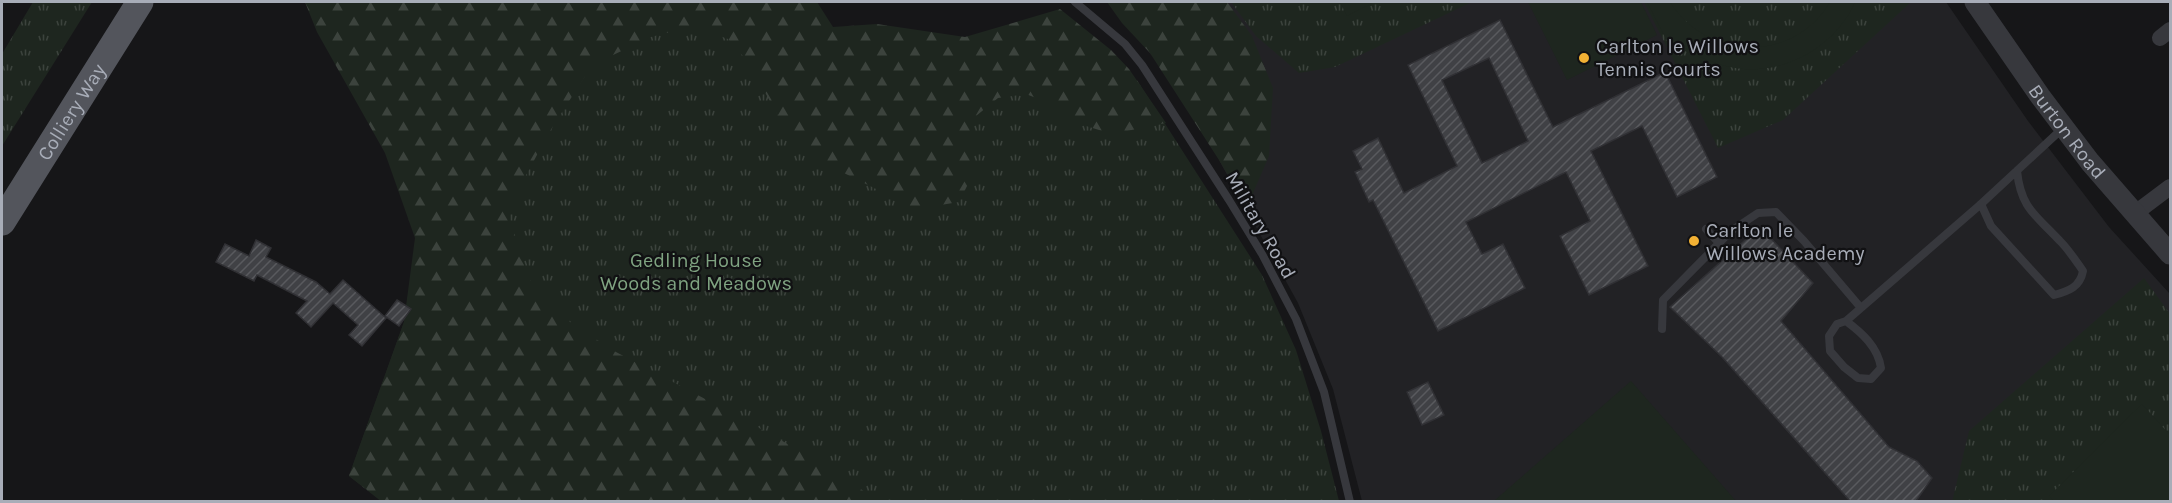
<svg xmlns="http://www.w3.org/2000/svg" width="2172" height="503" viewBox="0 0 2172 503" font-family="Karla,sans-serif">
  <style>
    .built { fill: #222225 }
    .grass { fill: url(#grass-tufts) }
    .forest { fill: url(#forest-firs) }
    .garden { fill: #1e261f }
    .building { fill: url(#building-hatch); stroke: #303034; stroke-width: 1.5; fill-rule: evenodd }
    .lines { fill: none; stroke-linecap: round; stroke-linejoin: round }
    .service { stroke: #37383d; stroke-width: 8 }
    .minor { stroke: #37383d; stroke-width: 16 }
    .tertiary { stroke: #37383d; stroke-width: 21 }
    .primary { stroke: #53555c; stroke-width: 27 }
    .poi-dot { fill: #f2b134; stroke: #111113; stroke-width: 2 }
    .labels { text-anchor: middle; stroke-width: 4.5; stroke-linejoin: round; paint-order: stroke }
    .poi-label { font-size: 20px; fill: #a8adb8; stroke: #111113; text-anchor: start }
    .street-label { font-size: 20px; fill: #a8adb8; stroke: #111113 }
    .park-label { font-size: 20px; fill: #7fa381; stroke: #111113 }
  </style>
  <defs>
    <pattern id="grass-tufts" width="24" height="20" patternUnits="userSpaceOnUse" patternTransform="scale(1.5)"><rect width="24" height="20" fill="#1e261f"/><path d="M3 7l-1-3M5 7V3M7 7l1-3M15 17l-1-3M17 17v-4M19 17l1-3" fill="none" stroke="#3c433d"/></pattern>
    <pattern id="forest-firs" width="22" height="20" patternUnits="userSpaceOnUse" patternTransform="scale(1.5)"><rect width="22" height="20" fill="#1e261f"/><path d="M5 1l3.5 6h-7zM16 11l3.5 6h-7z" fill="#3c433d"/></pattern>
    <pattern id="building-hatch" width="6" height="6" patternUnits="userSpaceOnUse" patternTransform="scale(1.5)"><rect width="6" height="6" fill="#404145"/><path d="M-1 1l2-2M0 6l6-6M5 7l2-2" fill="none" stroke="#595a5e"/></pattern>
  </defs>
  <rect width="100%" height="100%" fill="#161618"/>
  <path class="built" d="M 1198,2 L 1946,2 L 2028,121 L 2109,227 L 2170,294 L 2170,501 L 1362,501 L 1333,389 L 1298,303 L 1219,160 Z"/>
  <path class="grass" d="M 33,2 L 92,2 L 2,146 L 2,54 Z
    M 629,2 L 670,2 L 880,107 L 1137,80 L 1262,275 L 1296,350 L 1321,431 L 1339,501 L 382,502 L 349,476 L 404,322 L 408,296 Z
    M 1231,2 L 1472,2 L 1335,67 L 1299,73 L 1256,36 Z
    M 1644,2 L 1911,2 L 1783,120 L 1718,148 Z
    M 2144,278 L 2170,314 L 2170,501 L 1952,502 L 1969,431 Z"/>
  <path class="forest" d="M 305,2 L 817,2 L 833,27 L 877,24 L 965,37 L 1060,9 L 1111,50 L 1129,69 L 1166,123 L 1112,134 L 1070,121 L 1046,102 L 1026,94 L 998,98 L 976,116 L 970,146 L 973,174 L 959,202 L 916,209 L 804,153 L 784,127 L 749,63 L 728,39 L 693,26 L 651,37 L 592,65 L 550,131 L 507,210 L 529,279 L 571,323 L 616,352 L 745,420 L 839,473 L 877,501 L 382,501 L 349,476 L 404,322 L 415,238 L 385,153 L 317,32 Z
    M 1107,2 L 1227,2 L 1252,36 L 1273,88 L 1269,156 L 1247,207 L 1219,160 L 1150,53 L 1122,23 Z"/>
  <path class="garden" d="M 1340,2 L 1374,2 L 1347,16 Z
    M 1528,2 L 1641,2 L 1657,35 L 1567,80 Z
    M 1647,2 L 1670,2 C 1708,61 1793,64 1830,2 L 1855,2 C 1835,48 1781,78 1730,67 C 1709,62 1689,52 1669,45 Z
    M 1631,381 L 1736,501 L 1494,501 Z
    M 2142,404 L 2170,435 L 2170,501 L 2054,501 L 2049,496 Z"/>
  <path class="building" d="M 1500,20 L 1553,127 L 1665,72 L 1717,177 L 1677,197 L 1642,126 L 1591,151 L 1648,266 L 1589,295 L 1560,236 L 1590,221 L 1566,172 L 1466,222 L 1482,254 L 1503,244 L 1525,288 L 1438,331 L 1373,200 L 1369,202 L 1355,172 L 1362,169 L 1353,151 L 1378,138 L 1404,193 L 1457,166 L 1408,65 ZM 1489,58 L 1528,141 L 1482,163 L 1442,80 Z
    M 1760,227 L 1813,283 L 1781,321 L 1889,447 L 1917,461 L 1932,478 L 1916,501 L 1850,501 L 1722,357 L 1670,307 Z
    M 256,240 L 271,248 L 266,257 L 316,282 L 330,294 L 343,280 L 386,318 L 362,346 L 349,335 L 358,325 L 333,303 L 311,327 L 296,313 L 307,301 L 257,275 L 254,281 L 216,262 L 225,244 L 249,256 Z
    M 397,300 L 411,309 L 399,326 L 385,316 Z
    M 1428,382 L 1444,415 L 1422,425 L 1407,392 Z"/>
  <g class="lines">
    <path class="service" d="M 1075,2 L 1125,44 L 1142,65 L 1229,200 L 1262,254 L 1296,319 L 1324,392 L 1350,502
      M 1981,204 L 1991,226 L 2054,295 C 2069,291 2080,287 2083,271 C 2076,261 2069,250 2060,241 C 2036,215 2021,209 2017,171
      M 1706,229 L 1719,243
      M 1846,321 L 1981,204 L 2063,128
      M 1846,321 C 1862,333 1878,347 1881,368 L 1871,379 L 1858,378 L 1844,367 L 1830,351 L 1829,336 L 1837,324 Z
      M 1662,329 L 1663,300 L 1731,231 L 1758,213 L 1776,212 L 1804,241 L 1861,308"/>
    <path class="minor" d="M 2160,38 L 2170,30
      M 2134,214 L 2170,187"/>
    <path class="tertiary" id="s1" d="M 1975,2 L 2040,96 L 2090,162 L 2170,254"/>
    <path class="primary" id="s2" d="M 2,222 L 140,2"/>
  </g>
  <g class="poi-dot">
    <circle cx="1584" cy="58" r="6"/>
    <circle cx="1694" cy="241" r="6"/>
  </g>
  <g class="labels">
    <g class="poi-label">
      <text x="1596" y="53">Carlton le Willows<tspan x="1596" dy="23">Tennis Courts</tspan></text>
      <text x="1706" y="237">Carlton le<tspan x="1706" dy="23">Willows Academy</tspan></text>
    </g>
    <g class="street-label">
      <text dy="7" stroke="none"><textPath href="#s2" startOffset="130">Colliery Way</textPath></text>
      <text dy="7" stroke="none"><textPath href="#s1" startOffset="159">Burton Road</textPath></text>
      <text transform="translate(1261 225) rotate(60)" y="7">Military Road</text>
    </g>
    <g class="park-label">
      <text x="696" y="267">Gedling House<tspan x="696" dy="23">Woods and Meadows</tspan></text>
    </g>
  </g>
  <rect width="2172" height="503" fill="none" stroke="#a8adb8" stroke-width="6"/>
</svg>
